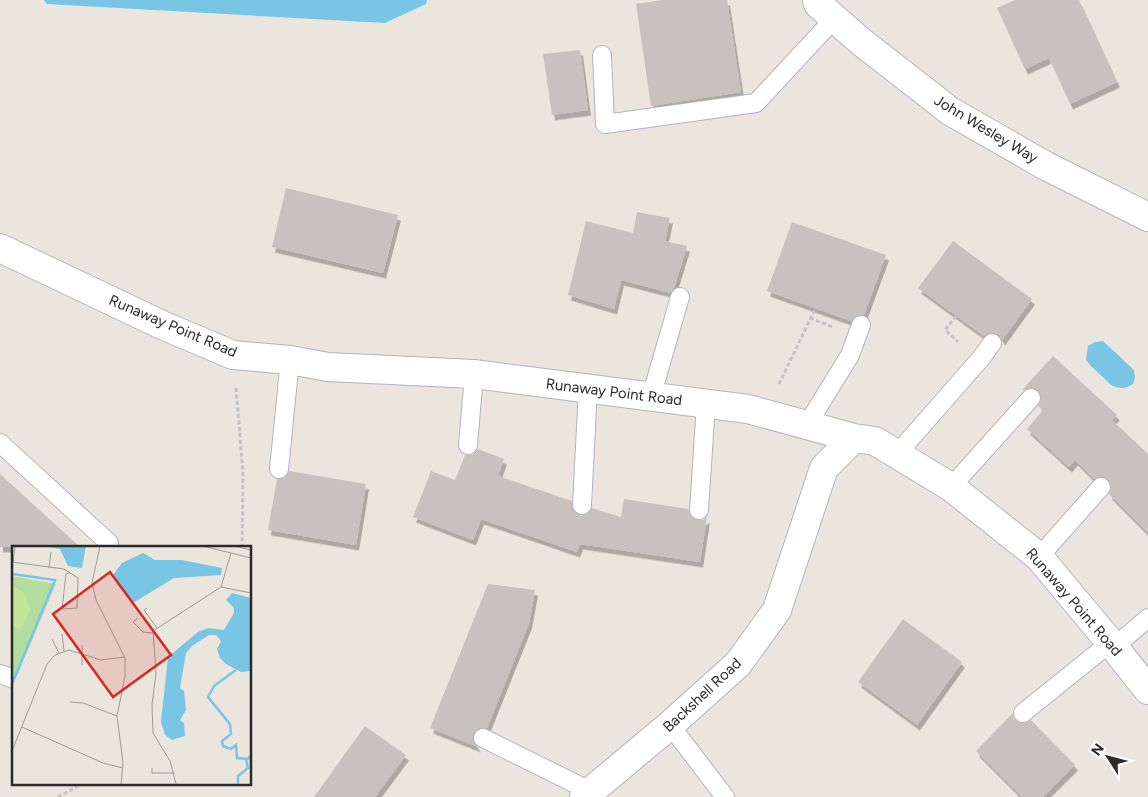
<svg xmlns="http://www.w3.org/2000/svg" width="1148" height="797" viewBox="0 0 1148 797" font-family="Figtree,sans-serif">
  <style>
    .water { fill: #79c5e5 }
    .building { fill: #c7c2bd; filter: url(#shadow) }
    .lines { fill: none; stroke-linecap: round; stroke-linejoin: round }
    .lane-casing { stroke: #b1b3bd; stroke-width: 20 }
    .street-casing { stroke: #b1b3bd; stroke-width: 30 }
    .path { stroke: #c3c3c3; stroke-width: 3; stroke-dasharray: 4 2.5; stroke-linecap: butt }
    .lane { stroke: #fff; stroke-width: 18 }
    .street { stroke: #fff; stroke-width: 28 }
    .labels { text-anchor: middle; stroke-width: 4; stroke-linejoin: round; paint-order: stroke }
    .street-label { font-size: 15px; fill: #2a2a2a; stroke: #fff }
    .inset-river { fill: none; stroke: #79c5e5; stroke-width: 2.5 }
    .inset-road { fill: none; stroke: #9e9b95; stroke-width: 1 }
    .view { fill: #d62828; fill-opacity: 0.15; stroke: #d62828; stroke-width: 2.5 }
    .inset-edge { fill: none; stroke: #2a2a2a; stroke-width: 2.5 }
  </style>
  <defs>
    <filter id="shadow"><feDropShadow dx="3" dy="5.5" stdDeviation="0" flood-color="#0004"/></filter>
  </defs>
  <rect width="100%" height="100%" fill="#ebe6dd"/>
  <path class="water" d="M 44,0 L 427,0 L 426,4 L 385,23 L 47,4 Z
    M 1103,341 L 1134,370 L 1135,377 L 1133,384 C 1125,389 1120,389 1111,385 L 1090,365 L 1086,360 L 1088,346 L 1095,342 Z"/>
  <path class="building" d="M 663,0 L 727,0 L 741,92 L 651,106 L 636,4 Z
    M 1015,0 L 1079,0 L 1117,82 L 1070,104 L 1049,58 L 1025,69 L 997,8 Z
    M 580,50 L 588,110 L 552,115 L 543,54 Z
    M 286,188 L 398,215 L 383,273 L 272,247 Z
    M 637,212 L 670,218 L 665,241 L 687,246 L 674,288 L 671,293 L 621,280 L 614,309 L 568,295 L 586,221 L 633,233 Z
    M 792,222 L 886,255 L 864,315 L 855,317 L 851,321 L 767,291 Z
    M 953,241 L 1032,299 L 1002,340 L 999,335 L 994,333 L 988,333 L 984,336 L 918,288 Z
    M 1053,356 L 1117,415 L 1112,420 L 1148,454 L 1148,533 L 1109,494 L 1111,489 L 1111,483 L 1108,479 L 1103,477 L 1094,479 L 1075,460 L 1069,467 L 1027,429 L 1043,410 L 1038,406 L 1041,400 L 1038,390 L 1033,388 L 1022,390 Z
    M 478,449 L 504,459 L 498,476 L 572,501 L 573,510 L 581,516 L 587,514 L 592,508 L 621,517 L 624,499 L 688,509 L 690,515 L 698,520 L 703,520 L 707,517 L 700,562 L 580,544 L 577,552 L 481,519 L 473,540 L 413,517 L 431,471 L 455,480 L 465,455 L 472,455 Z
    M 289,471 L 366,484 L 356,545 L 268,530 L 277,479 L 284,478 Z
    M 0,474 L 80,547 L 0,547 Z
    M 488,584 L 535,590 L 529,623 L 487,728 L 478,729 L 473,734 L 472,739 L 478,747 L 430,728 Z
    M 903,619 L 962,662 L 917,725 L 858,682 Z
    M 1013,713 L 1014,719 L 1019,723 L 1025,723 L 1031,720 L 1075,765 L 1043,797 L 1022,797 L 976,751 Z
    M 365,726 L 406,755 L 375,797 L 314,797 Z"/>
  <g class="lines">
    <defs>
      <path id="lane" d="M 602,55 L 605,124 L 756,103 L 834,19
        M 651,397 L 680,297
        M 807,425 L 850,355 L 861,325
        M 0,443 L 109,543 L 108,547
        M 468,445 L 474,374
        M 897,454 L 982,357 L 992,343
        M 279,469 L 290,360
        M 951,487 L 1031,398
        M 582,505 L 588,388
        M 699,510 L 706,404
        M 1039,557 L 1101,487
        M 1114,647 L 1148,618
        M 0,674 L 14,679
        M 1023,713 L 1111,642
        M 670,725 L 725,797
        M 483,738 L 592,792 L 596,797"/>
      <path id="street" d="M 817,0 L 818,4 L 859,40 L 950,111 L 1046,166 L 1148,217
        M 0,248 L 162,325 L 233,355 L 290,360 L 328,367 L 474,374 L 748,409 L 854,438 L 875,441 L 951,487 L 1039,557 L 1114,647 L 1148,690
        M 584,797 L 670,725 L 738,664 L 777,610 L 824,468 L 854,438"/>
    </defs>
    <use href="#lane" class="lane-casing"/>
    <use href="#street" class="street-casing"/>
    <path class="path" d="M 956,316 L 945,330 L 958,342
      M 810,318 L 833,327
      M 779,384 L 815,309
      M 236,388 L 243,473 L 242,547
      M 58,797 L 84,783"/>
    <use href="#lane" class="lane"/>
    <use href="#street" class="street"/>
  </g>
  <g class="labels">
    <g class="street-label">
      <text transform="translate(986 129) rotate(31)" y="5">John Wesley Way</text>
      <text transform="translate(173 326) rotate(23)" y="5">Runaway Point Road</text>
      <text transform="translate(614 392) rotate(7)" y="5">Runaway Point Road</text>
      <text transform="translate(1074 602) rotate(49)" y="5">Runaway Point Road</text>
      <text transform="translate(702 695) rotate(-43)" y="5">Backshell Road</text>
    </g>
  </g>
  <g transform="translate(12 546)">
    <rect width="239" height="239" fill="#ebe6dd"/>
    <path d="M 0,30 L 44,38 L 0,141 Z" fill="#b2dd9e"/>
    <path d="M 0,38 L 13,48 L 18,64 L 9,84 L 0,79 Z" fill="#c3e49b"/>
    <path d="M 30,0 L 74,0 L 70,22 L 56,20 L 48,3 ZM 131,7 L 143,14 L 170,14 L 210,22 L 209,29 L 162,32 L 121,57 L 101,29 L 110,17 ZM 220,47 L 239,52 L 239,125 L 229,126 L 214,118 L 208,112 L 205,103 L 209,95 L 204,89 L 197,89 L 180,100 L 174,107 L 168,142 L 172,145 L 174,164 L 168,174 L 172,177 L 173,190 L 160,194 L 153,189 L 149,176 L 156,111 L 186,86 L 196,82 L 212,84 L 222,67 L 222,62 L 214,54 Z" fill="#79c5e5"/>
    <path class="inset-river" d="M 0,28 L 43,34 L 0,138M 224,124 L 202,140 L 196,151 L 218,178 L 219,188 L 210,195 L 211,200 L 219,203 L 224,199 L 225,212 L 236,213 L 238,210M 226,238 L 226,230 L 236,222 L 234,213"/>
    <path class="inset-road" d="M 88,0 L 80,37 L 84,54 L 113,112 L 113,130 L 105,170 L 111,217 L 109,238M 191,0 L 239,12M 223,0 L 239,4M 0,16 L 52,23 L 66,32 L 65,62 L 50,63 L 54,28 L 57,27M 1,16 L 3,0M 37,22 L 39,6M 209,41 L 239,47M 135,62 L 132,64 L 145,82M 126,72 L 121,76 L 131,86 L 141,87M 50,88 L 52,105M 40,93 L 47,107M 70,119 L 70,99M 58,156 L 71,157 L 105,170M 10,181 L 91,217 L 111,222M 0,205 L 35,118 L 43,109 L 57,104 L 89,114 L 112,111M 140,222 L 140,227 L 163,227M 164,238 L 158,215 L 141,187 L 140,159 L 144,127 L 141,85 L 209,41 L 219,7"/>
    <path class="view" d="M 98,26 L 159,109 L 101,151 L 41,68 Z"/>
    <rect width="239" height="239" class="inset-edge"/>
  </g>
  <g transform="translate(1108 757) rotate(306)" stroke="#ffffff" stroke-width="4" paint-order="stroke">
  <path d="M0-4L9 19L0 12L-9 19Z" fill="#2a2a2a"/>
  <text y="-8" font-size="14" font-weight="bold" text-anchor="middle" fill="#2a2a2a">N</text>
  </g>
</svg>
